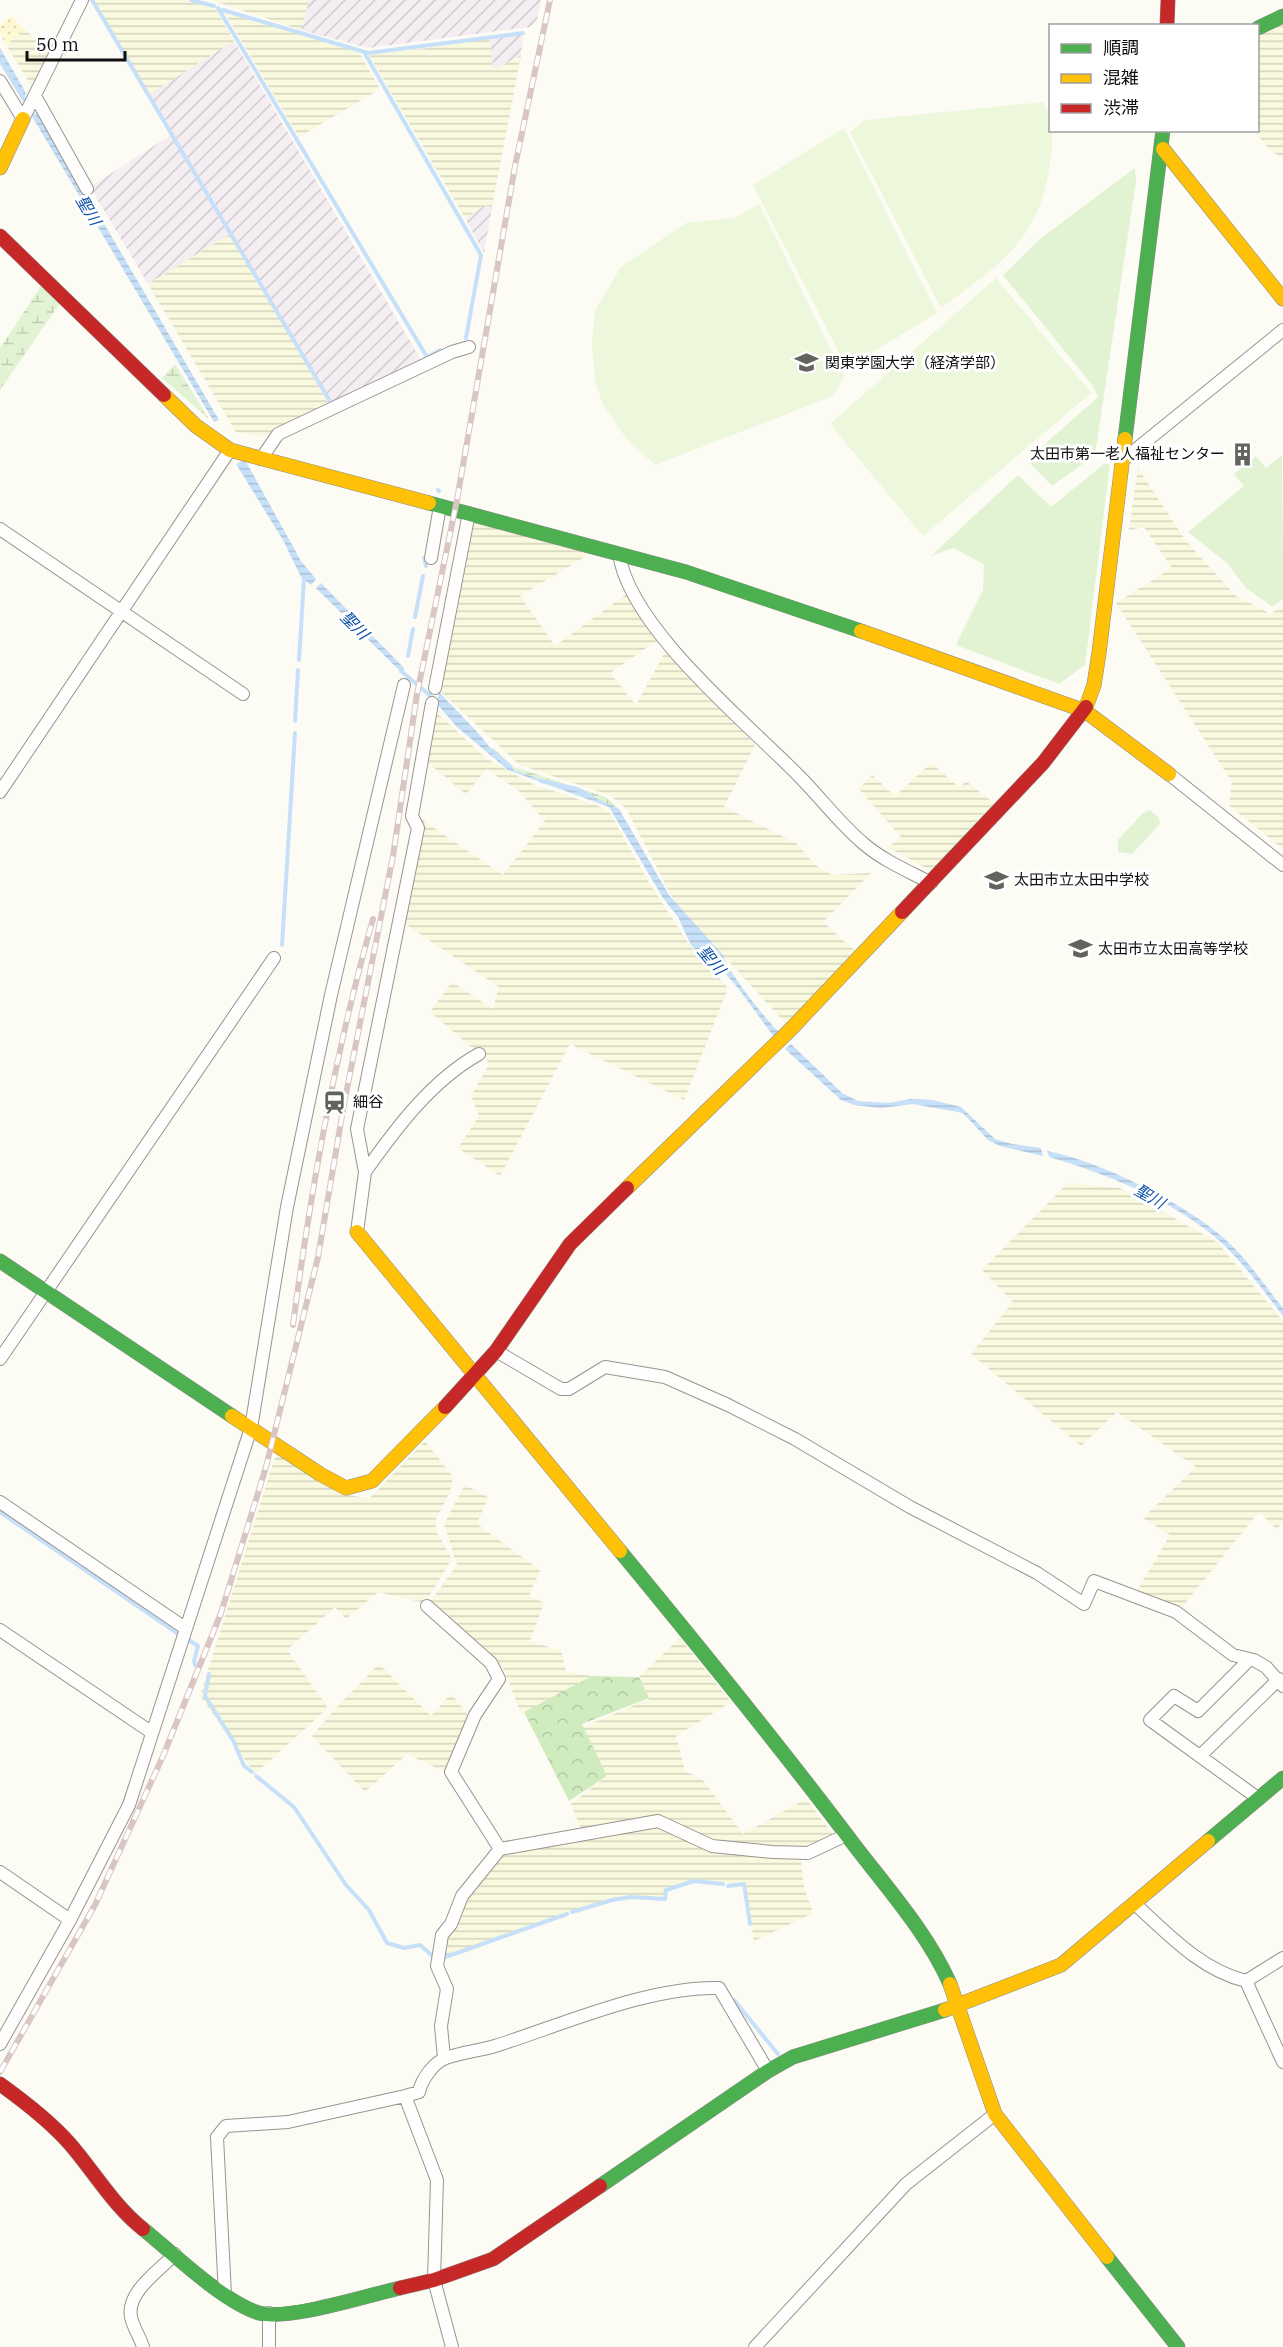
<svg xmlns="http://www.w3.org/2000/svg" width="1283" height="2347" viewBox="0 0 1283 2347" font-family="'IBM Plex Serif','Noto Sans JP',serif">
  <style>
    .industrial { fill: url(#industrial-furrows) }
    .farmland { fill: url(#farmland-rules) }
    .grass { fill: #e1f3d2 }
    .forest { fill: url(#forest-crowns) }
    .wetland { fill: url(#wetland-marsh) }
    .sand { fill: url(#sand-dots) }
    .pitch { fill: #ecf7dc }
    .water { fill: url(#water-rules) }
    .lines { fill: none; stroke-linecap: round; stroke-linejoin: round }
    .stream { stroke: #c7e0f9; stroke-width: 4 }
    .street-casing { stroke: #969592; stroke-width: 14 }
    .fast-casing { stroke: #8c8c89; stroke-width: 15 }
    .slow-casing { stroke: #8c8c89; stroke-width: 15 }
    .jam-casing { stroke: #8c8c89; stroke-width: 15 }
    .street { stroke: #fffefd; stroke-width: 12 }
    .fast { stroke: #4caf50; stroke-width: 14 }
    .slow { stroke: #ffc107; stroke-width: 14 }
    .jam { stroke: #c62828; stroke-width: 14 }
    .rail-casing { stroke: #d9c5c3; stroke-width: 6 }
    .rail { stroke: #fff; stroke-width: 4; stroke-dasharray: 11; stroke-linecap: butt }
    .labels { text-anchor: middle; stroke-width: 6; stroke-linejoin: round; paint-order: stroke }
    .poi-label { font-size: 15px; fill: #0f0f0f; stroke: #fff; text-anchor: start }
    .water-label { font-size: 16px; font-style: italic; fill: #0d52ab; stroke: #fff }
  </style>
  <defs>
    <pattern id="industrial-furrows" width="10" height="10" patternUnits="userSpaceOnUse" patternTransform="scale(1.5)"><rect width="10" height="10" fill="#f4edf1"/><path d="M-1 1l2-2M0 10L10 0M9 11l2-2" fill="none" stroke="#d0cacd"/></pattern>
    <pattern id="farmland-rules" width="6" height="5" patternUnits="userSpaceOnUse" patternTransform="scale(1.5)"><rect width="6" height="5" fill="#f9f9df"/><path d="M0 2.5h6" fill="none" stroke="#d4d4be"/></pattern>
    <pattern id="forest-crowns" width="20" height="18" patternUnits="userSpaceOnUse" patternTransform="scale(1.5)"><rect width="20" height="18" fill="#d0ecbf"/><path d="M2 6a3 3 0 1 1 6 0M12 15a3 3 0 1 1 6 0" fill="none" stroke="#b1c9a3"/></pattern>
    <pattern id="wetland-marsh" width="20" height="14" patternUnits="userSpaceOnUse" patternTransform="scale(1.5)"><rect width="20" height="14" fill="#e1f3d2"/><path d="M1 5h8M5 5V1M11 12h8M15 12V8" fill="none" stroke="#c0cfb3"/></pattern>
    <pattern id="sand-dots" width="8" height="8" patternUnits="userSpaceOnUse" patternTransform="scale(1.5)"><rect width="8" height="8" fill="#fef9d3"/><path d="M2 2h.1M6 6h.1" fill="none" stroke="#d8d4b4" stroke-width="1.8" stroke-linecap="round"/></pattern>
    <pattern id="water-rules" width="6" height="5" patternUnits="userSpaceOnUse" patternTransform="scale(1.5)"><rect width="6" height="5" fill="#c7e0f9"/><path d="M0 2.5h6" fill="none" stroke="#aabfd4"/></pattern>
  </defs>
  <rect width="100%" height="100%" fill="#fcfbf4"/>
  <path class="industrial" d="M 309,0 L 541,0 L 537,20 L 530,27 L 368,48 L 301,30 Z
    M 523,33 L 521,55 L 498,68 L 493,68 L 489,38 Z
    M 234,41 L 421,360 L 418,364 L 329,404 L 230,234 L 148,284 L 90,187 L 171,135 L 148,95 Z
    M 484,206 L 492,207 L 484,253 L 465,218 Z"/>
  <path class="farmland" d="M 92,0 L 191,0 L 214,6 L 234,41 L 148,95 Z
    M 211,0 L 309,0 L 301,30 Z
    M 223,10 L 359,52 L 380,89 L 299,137 Z
    M 1283,23 L 1283,158 L 1271,151 L 1254,131 L 1258,130 L 1258,34 Z
    M 25,29 L 48,54 L 32,87 L 6,45 Z
    M 489,38 L 493,68 L 498,68 L 521,55 L 492,207 L 484,206 L 465,218 L 368,53 L 421,49 Z
    M 230,234 L 329,404 L 261,437 L 236,432 L 148,284 Z
    M 1138,468 L 1186,541 L 1236,596 L 1271,614 L 1283,604 L 1283,849 L 1229,805 L 1232,782 L 1116,603 L 1172,568 L 1144,527 L 1129,530 Z
    M 474,520 L 593,552 L 520,596 L 555,646 L 632,590 L 662,637 L 610,673 L 636,705 L 669,645 L 755,745 L 724,807 L 796,843 L 815,865 L 832,875 L 871,873 L 823,922 L 856,952 L 786,1024 L 674,901 L 626,808 L 609,795 L 520,765 L 440,691 Z
    M 437,713 L 486,758 L 532,784 L 599,806 L 610,813 L 648,881 L 688,943 L 728,988 L 684,1100 L 570,1044 L 500,1176 L 458,1148 L 479,1116 L 471,1096 L 490,1063 L 430,1012 L 452,982 L 493,1009 L 499,987 L 405,924 L 421,819 L 503,875 L 545,821 L 519,791 L 486,769 L 466,794 L 428,763 Z
    M 931,763 L 960,788 L 966,781 L 994,803 L 931,871 L 888,847 L 901,837 L 859,789 L 872,775 L 895,796 Z
    M 1068,1183 L 1120,1188 L 1217,1242 L 1283,1321 L 1283,1522 L 1277,1529 L 1259,1512 L 1182,1607 L 1137,1591 L 1170,1535 L 1143,1518 L 1196,1467 L 1117,1412 L 1081,1446 L 971,1354 L 1013,1302 L 982,1270 Z
    M 425,1441 L 453,1477 L 450,1492 L 436,1519 L 436,1531 L 452,1559 L 425,1603 L 378,1592 L 346,1619 L 335,1607 L 287,1650 L 328,1708 L 255,1774 L 200,1696 L 277,1451 L 340,1493 L 369,1499 Z
    M 465,1485 L 488,1497 L 477,1524 L 540,1570 L 529,1596 L 544,1603 L 530,1641 L 561,1651 L 566,1672 L 592,1676 L 540,1706 L 521,1713 L 503,1667 L 427,1606 L 457,1565 L 444,1524 Z
    M 680,1638 L 731,1702 L 676,1736 L 685,1771 L 702,1779 L 743,1834 L 806,1799 L 834,1836 L 800,1853 L 804,1887 L 813,1913 L 754,1941 L 744,1884 L 694,1881 L 666,1889 L 666,1900 L 611,1898 L 438,1958 L 455,1913 L 502,1852 L 656,1825 L 718,1843 L 659,1818 L 581,1829 L 571,1804 L 607,1776 L 583,1727 L 649,1699 L 639,1677 Z
    M 379,1664 L 431,1716 L 451,1694 L 469,1716 L 447,1773 L 407,1754 L 365,1792 L 312,1736 L 336,1708 Z"/>
  <path class="grass" d="M 1135,168 L 1136,181 L 1095,455 L 1052,486 L 1027,460 L 1098,397 L 1093,386 L 1003,275 L 1040,239 Z
    M 1282,455 L 1283,599 L 1273,607 L 1246,588 L 1227,563 L 1188,532 L 1244,486 L 1234,474 L 1256,456 L 1266,468 Z
    M 1104,464 L 1110,464 L 1085,665 L 1059,684 L 956,645 L 983,590 L 984,564 L 953,548 L 931,556 L 1018,475 L 1051,507 Z
    M 1150,810 L 1159,818 L 1160,824 L 1132,854 L 1118,852 L 1118,840 L 1143,813 Z"/>
  <path class="forest" d="M 592,1676 L 639,1677 L 649,1698 L 582,1724 L 607,1776 L 569,1801 L 524,1712 Z"/>
  <path class="wetland" d="M 41,286 L 60,303 L 0,390 L 0,348 Z
    M 175,364 L 209,419 L 162,378 Z
    M 492,747 L 514,767 L 606,797 L 619,809 L 516,771 L 494,755 Z"/>
  <path class="sand" d="M 11,16 L 25,29 L 6,45 L 0,33 L 0,26 Z"/>
  <path class="pitch" d="M 1043,102 C 1053,122 1054,141 1050,163 C 1040,240 999,265 941,308 L 850,132 L 865,120 Z
    M 844,128 L 937,313 L 847,368 L 753,185 Z
    M 759,204 L 844,376 L 833,396 L 655,465 L 626,438 L 603,405 L 595,381 L 592,343 L 595,311 L 621,267 L 686,223 L 734,218 Z
    M 996,278 L 1091,393 L 923,536 L 830,424 Z"/>
  <path class="water" d="M 0,48 L 26,93 L 23,100 L 0,59 Z
    M 37,109 L 219,420 L 214,422 L 33,118 Z
    M 245,460 L 301,561 L 316,579 L 311,585 L 306,581 L 304,583 L 283,540 L 236,464 Z
    M 321,583 L 404,668 L 403,674 L 316,588 Z
    M 439,692 C 450,704 492,745 494,755 L 516,771 L 591,796 L 619,809 L 669,895 L 724,956 C 727,971 766,1020 779,1032 L 774,1037 L 738,988 L 722,970 L 711,967 L 691,945 L 678,917 L 663,898 L 609,807 L 508,770 L 457,727 L 437,704 Z
    M 791,1044 L 842,1093 L 858,1101 L 889,1103 L 910,1099 L 933,1100 L 961,1107 L 995,1139 L 1012,1144 L 1041,1148 L 1043,1156 L 1000,1146 L 988,1140 L 963,1113 L 913,1104 L 881,1108 L 854,1105 L 841,1100 L 785,1049 Z
    M 1047,1151 C 1100,1161 1187,1204 1227,1241 C 1248,1260 1265,1286 1283,1308 L 1283,1316 C 1262,1289 1241,1259 1214,1236 C 1167,1198 1107,1174 1049,1157 Z"/>
  <g class="lines">
    <path class="stream" d="M 92,0 L 331,403
      M 191,0 L 214,6
      M 218,8 L 427,357
      M 223,10 L 368,53 L 523,33
      M 364,52 L 481,255 L 466,338
      M 0,60 L 37,121
      M 424,359 L 440,350
      M 438,490 L 439,491
      M 424,558 L 426,566
      M 415,617 L 423,576
      M 408,656 L 413,629
      M 299,660 L 304,579
      M 401,671 L 434,699
      M 295,721 L 298,670
      M 491,750 L 510,767
      M 541,781 L 577,789 L 593,797
      M 282,945 L 295,733
      M 0,1512 L 177,1633
      M 189,1640 L 198,1646 L 194,1661 L 195,1665
      M 209,1674 L 205,1696 L 234,1742 L 244,1766 L 252,1772
      M 256,1776 L 294,1807 L 346,1885 L 369,1910 L 387,1943 L 404,1948 L 420,1945 L 436,1959
      M 728,1886 L 744,1884 L 750,1924
      M 572,1912 L 612,1900 L 631,1897 L 665,1899 L 666,1890 L 694,1881 L 723,1884
      M 440,1959 L 567,1914
      M 734,2000 L 778,2054"/>
    <defs>
      <path id="street" d="M 0,81 L 23,119
        M 35,96 L 87,189
        M 23,119 L 82,0
        M 261,459 L 278,434 L 452,352 L 469,347
        M 1123,460 L 1283,330
        M 0,529 L 243,694
        M 619,554 C 630,628 746,722 798,775 C 820,797 840,824 864,844 C 884,861 908,871 931,883
        M 431,558 L 440,506
        M 435,688 L 469,513
        M 1169,774 L 1283,865
        M 0,792 L 230,450
        M 365,1172 C 396,1128 432,1080 479,1054
        M 357,1232 L 365,1172 L 357,1129 L 418,828 L 412,816 L 432,703
        M 496,1351 L 561,1389 L 569,1389 L 605,1367 L 665,1377 L 728,1405 L 795,1439 L 910,1507 L 1037,1573 L 1084,1604 L 1094,1581 L 1176,1612 L 1233,1655 L 1254,1660 L 1266,1667 L 1283,1686
        M 0,1359 L 274,958
        M 0,1502 L 185,1628
        M 427,1606 L 491,1663 L 499,1679 L 475,1715 L 451,1772 L 500,1849
        M 0,1630 L 151,1732
        M 1250,1659 L 1198,1711 L 1174,1696 L 1150,1720 L 1259,1799
        M 1200,1756 L 1279,1679
        M 0,1872 L 70,1920
        M 1135,1904 C 1169,1935 1201,1970 1246,1981 L 1283,1958
        M 1246,1981 L 1283,2062
        M 0,2044 L 70,1920 L 129,1805 L 251,1428 L 287,1207 L 331,995 L 404,685
        M 444,2058 L 441,2026 L 447,1989 L 437,1966 L 442,1935 L 451,1924 L 462,1896 L 500,1849 L 658,1821 L 712,1846 L 773,1852 L 808,1853 L 846,1835
        M 405,2096 L 437,2180 L 434,2280 L 452,2347
        M 225,2295 L 217,2137 L 226,2126 L 288,2122 L 405,2096 L 419,2092 C 422,2079 433,2063 446,2058 C 461,2052 479,2051 495,2046 C 562,2025 649,1986 719,1988 L 768,2071
        M 143,2347 C 140,2337 133,2327 131,2317 C 126,2292 160,2270 175,2254
        M 269,2347 L 269,2313
        M 755,2347 L 906,2184 L 995,2114"/>
      <path id="fast" d="M 1258,28 L 1283,16
        M 1125,439 L 1163,130
        M 429,503 L 686,572 L 861,631
        M 0,1261 L 232,1416
        M 620,1551 C 700,1648 779,1745 855,1846 C 888,1889 928,1934 950,1984
        M 1208,1841 L 1283,1778
        M 600,2186 L 768,2071 L 793,2057 L 945,2010
        M 143,2229 C 173,2253 223,2302 259,2313 C 288,2321 369,2295 400,2288
        M 1107,2257 L 1178,2347"/>
      <path id="slow" d="M 1163,149 L 1283,299
        M 0,168 L 23,119
        M 164,395 L 196,426 L 230,450 L 429,503
        M 861,631 L 1085,711 L 1169,774
        M 1086,707 L 1094,685 L 1099,653 L 1125,439
        M 627,1188 L 790,1030 L 902,912
        M 357,1232 L 620,1551
        M 232,1416 L 320,1474 L 346,1488 L 372,1481 L 445,1407
        M 950,1984 L 995,2114 L 1107,2257
        M 945,2010 L 1061,1965 L 1208,1841"/>
      <path id="jam" d="M 1167,26 L 1168,0
        M 0,236 L 164,395
        M 902,912 L 1043,763 L 1086,707
        M 445,1407 L 496,1351 L 570,1244 L 627,1188
        M 0,2084 C 25,2102 50,2121 70,2144 C 95,2173 113,2205 143,2229
        M 400,2288 L 434,2280 L 493,2259 L 600,2186"/>
    </defs>
    <use href="#street" class="street-casing"/>
    <use href="#fast" class="fast-casing"/>
    <use href="#slow" class="slow-casing"/>
    <use href="#jam" class="jam-casing"/>
    <use href="#street" class="street"/>
    <use href="#fast" class="fast"/>
    <use href="#slow" class="slow"/>
    <use href="#jam" class="jam"/>
    <defs>
      <path id="rail" d="M 293,1325 C 311,1188 335,1052 373,919
        M 0,2072 L 95,1905 L 163,1756 L 221,1613 L 266,1467 L 318,1257 L 344,1104 L 393,856 L 417,694 L 457,500 L 515,166 L 550,0"/>
    </defs>
    <use href="#rail" class="rail-casing"/>
    <use href="#rail" class="rail"/>
  </g>
  <defs>
    <symbol id="university-bare" viewBox="-9 -9 18 18"><path d="M0-5L7-2L0 1L-7-2ZM-4 1L0 2.5L4 1V4Q0 6-4 4Z" fill="#62625f" stroke="#fff" stroke-width="2.5" paint-order="stroke"/></symbol>
    <symbol id="building-bare" viewBox="-9 -9 18 18"><path d="M-4-6H4V6H1V3H-1V6H-4ZM-2.5-4.3h1.7v1.8h-1.7ZM.8-4.3h1.7v1.8H.8ZM-2.5-1h1.7V.8h-1.7ZM.8-1h1.7V.8H.8Z" fill="#62625f" stroke="#fff" stroke-width="2.5" paint-order="stroke"/></symbol>
    <symbol id="school-bare" viewBox="-9 -9 18 18"><path d="M0-5L7-2L0 1L-7-2ZM-4 1L0 2.5L4 1V4Q0 6-4 4Z" fill="#62625f" stroke="#fff" stroke-width="2.5" paint-order="stroke"/></symbol>
    <symbol id="station-bare" viewBox="-9 -9 18 18"><path d="M-3-6H3Q5-6 5-4V2Q5 4 3 4L4.5 6H3L1.5 4h-3L-3 6H-4.5L-3 4Q-5 4-5 2V-4Q-5-6-3-6ZM-3.5-4v3h7v-3ZM-3.5 1v1.5H-2V1ZM2 1v1.5H3.5V1Z" fill="#62625f" stroke="#fff" stroke-width="2.5" paint-order="stroke"/></symbol>
  </defs>
  <g fill-rule="evenodd">
    <use href="#university-bare" x="790" y="346" width="33" height="33"/>
    <use href="#building-bare" x="1226" y="438" width="33" height="33"/>
    <use href="#school-bare" x="980" y="864" width="33" height="33"/>
    <use href="#school-bare" x="1064" y="932" width="33" height="33"/>
    <use href="#station-bare" x="318" y="1086" width="33" height="33"/>
  </g>
  <g class="labels">
    <g class="poi-label">
      <text x="825" y="368">関東学園大学（経済学部）</text>
      <text x="1225" y="459" text-anchor="end">太田市第一老人福祉センター</text>
      <text x="1014" y="885">太田市立太田中学校</text>
      <text x="1098" y="954">太田市立太田高等学校</text>
      <text x="353" y="1107">細谷</text>
    </g>
    <g class="water-label">
      <text transform="translate(89 210) rotate(59)" y="6">聖川</text>
      <text transform="translate(355 625) rotate(45)" y="6">聖川</text>
      <text transform="translate(712 960) rotate(50)" y="6">聖川</text>
      <text transform="translate(1150 1196) rotate(30)" y="6">聖川</text>
    </g>
  </g>
  <rect x="1049" y="24" width="210" height="108" fill="#ffffff" stroke="#9f9f9f" stroke-width="1.5"/>
  <rect x="1061" y="44" width="30" height="9" fill="#4caf50" stroke="#9f9f9f" stroke-width="1.5"/>
  <text x="1103" y="54" font-size="18" fill="#0f0f0f">順調</text>
  <rect x="1061" y="74" width="30" height="9" fill="#ffc107" stroke="#9f9f9f" stroke-width="1.5"/>
  <text x="1103" y="84" font-size="18" fill="#0f0f0f">混雑</text>
  <rect x="1061" y="104" width="30" height="9" fill="#c62828" stroke="#9f9f9f" stroke-width="1.5"/>
  <text x="1103" y="114" font-size="18" fill="#0f0f0f">渋滞</text>
  <path d="M27 51v9h98v-9" fill="none" stroke="#0f0f0f" stroke-width="3"/>
  <text x="36" y="51" font-size="18" fill="#0f0f0f" stroke="#ffffff" stroke-width="4.5" paint-order="stroke">50 m</text>
</svg>
